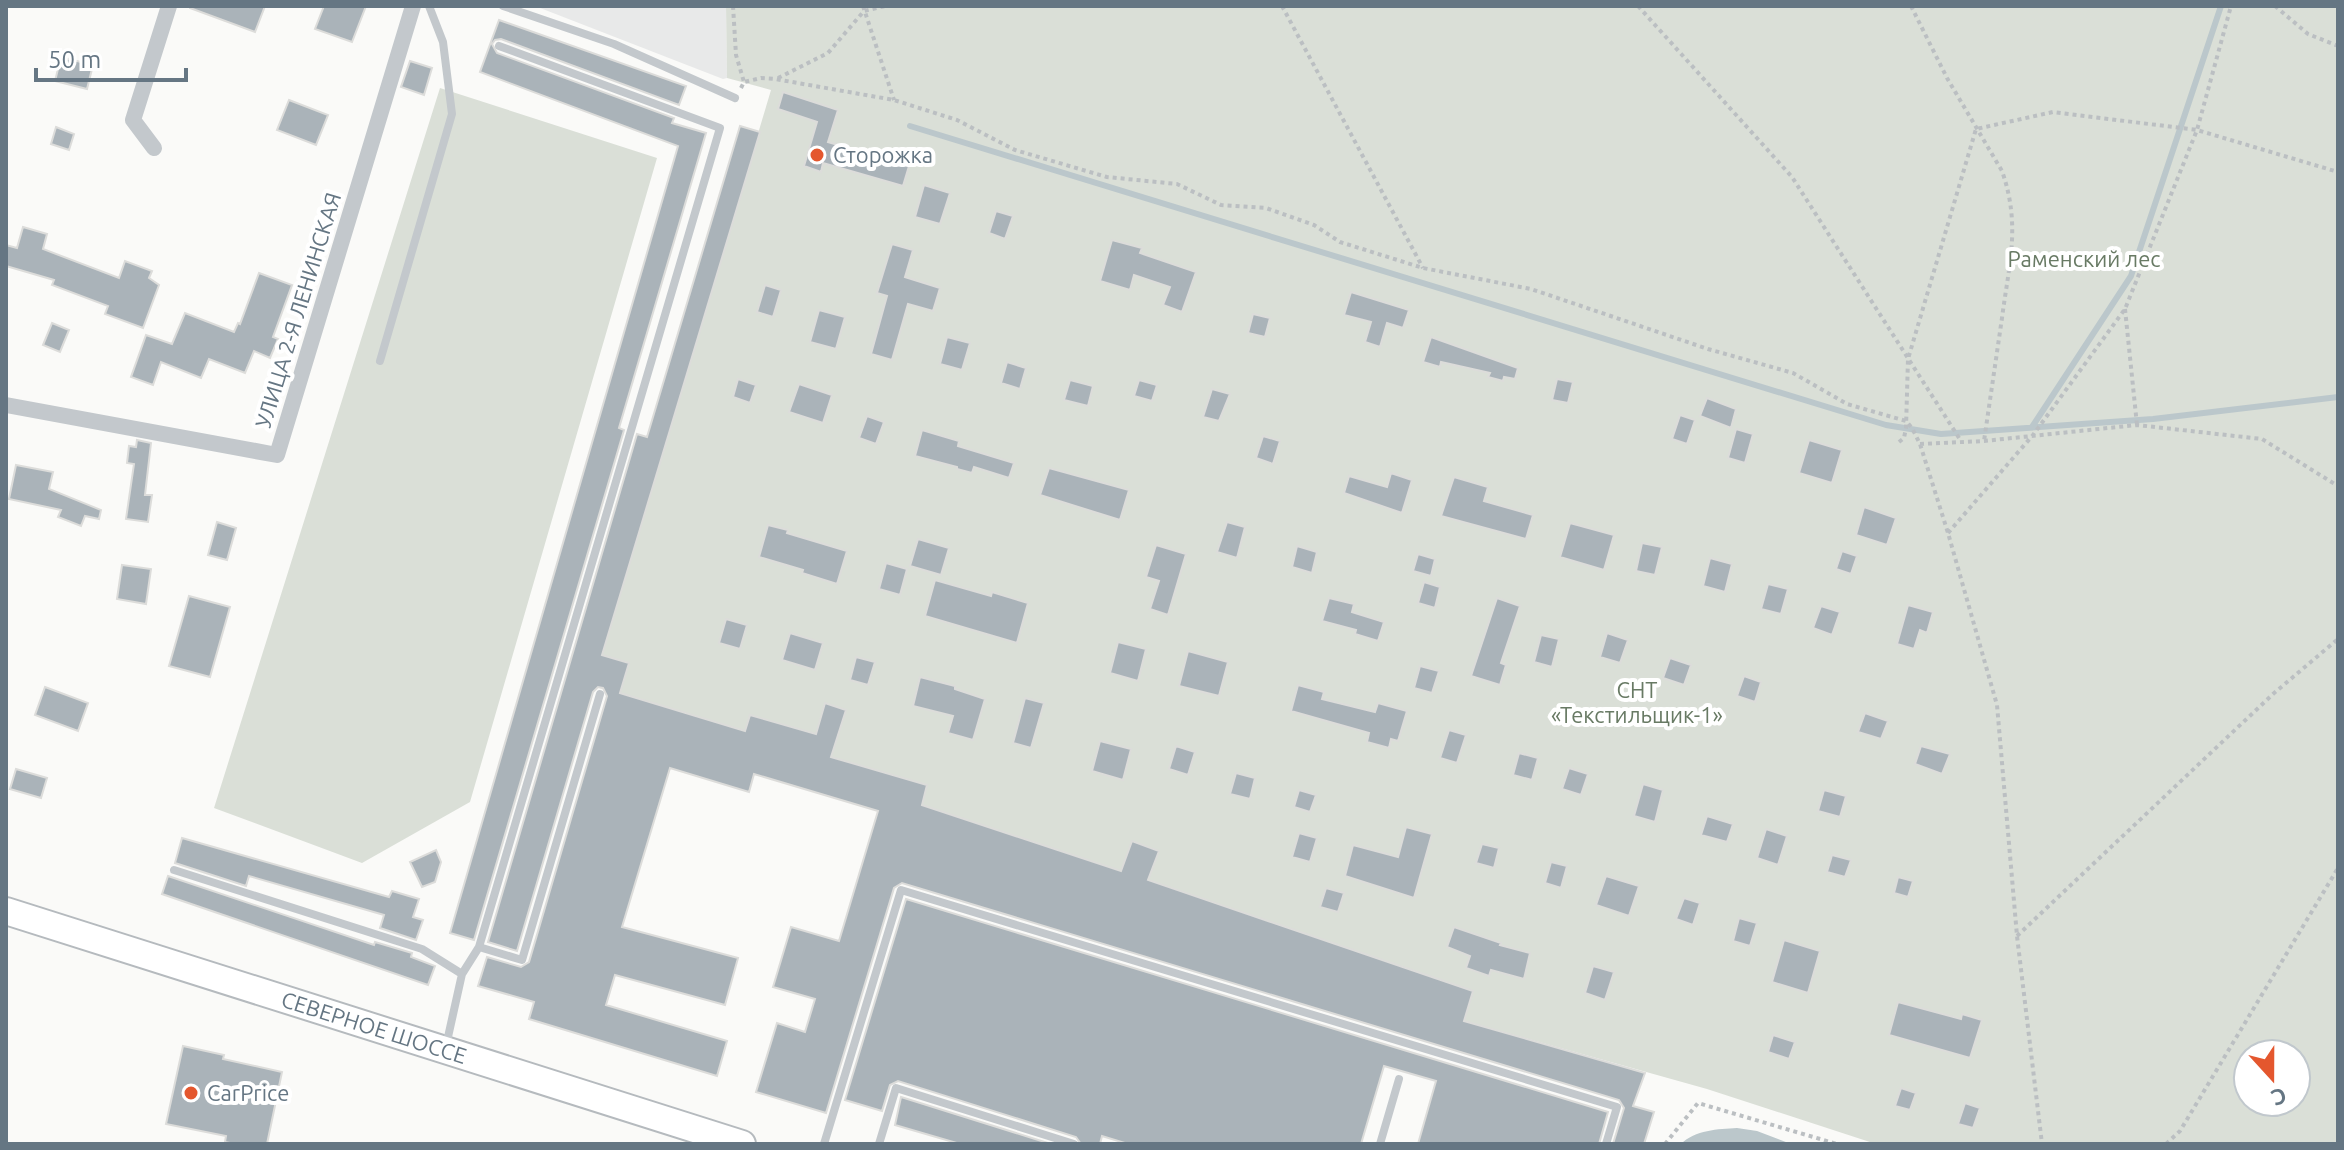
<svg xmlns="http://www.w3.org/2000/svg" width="2344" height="1150" viewBox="0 0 2344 1150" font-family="Ubuntu,sans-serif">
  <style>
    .built { fill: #e8e9e9 }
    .green { fill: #dadfd7; fill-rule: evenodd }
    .water { fill: #bbc7cb }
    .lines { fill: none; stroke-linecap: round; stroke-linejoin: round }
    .stream { stroke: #bbc7cb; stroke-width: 6 }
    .building { fill: #aab3b9; stroke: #dcdcda; stroke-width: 2 }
    .primary-casing { stroke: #b5babe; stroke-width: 30 }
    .path { stroke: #bbbfc2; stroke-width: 4; stroke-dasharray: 4 4; stroke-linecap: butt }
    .service { stroke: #c3c8cc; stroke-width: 8 }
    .minor { stroke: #c3c8cc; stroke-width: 16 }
    .primary { stroke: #fff; stroke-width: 26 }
    .poi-dot { fill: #e4572e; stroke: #fff; stroke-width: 3 }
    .labels { text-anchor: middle; stroke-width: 8; stroke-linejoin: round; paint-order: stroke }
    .poi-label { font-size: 22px; fill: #657683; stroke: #fff; text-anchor: start }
    .park-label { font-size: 22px; fill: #687a64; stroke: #fff }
    .street-label { font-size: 22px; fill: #657683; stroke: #fff }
  </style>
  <rect width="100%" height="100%" fill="#fafaf8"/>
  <path class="built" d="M 535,6 L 726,6 L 727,78 L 723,79 Z"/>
  <path class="green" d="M 726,6 L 2338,6 L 2338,1144 L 1876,1144 L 1707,1089 L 1464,1021 L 1473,991 L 922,805 L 926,785 L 593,686 L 771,90 L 727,78 ZM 2248,1054 L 2296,1054 L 2296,1102 L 2248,1102 Z
    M 440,88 L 657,158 L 470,802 L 362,863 L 214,808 Z"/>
  <path class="water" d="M 1737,1128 L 1757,1131 L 1791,1144 L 1681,1144 C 1695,1130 1718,1129 1737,1128 Z"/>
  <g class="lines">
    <path class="stream" d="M 910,126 L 1886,425 L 1941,434 L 2153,419 L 2338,397
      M 2032,427 L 2131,276 L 2221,6"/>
  </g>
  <path class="building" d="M 190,6 L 265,6 L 255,32 L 190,8 Z
    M 324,6 L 366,6 L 352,42 L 315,29 Z
    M 499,20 L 686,86 L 679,105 L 501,39 L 495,40 L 492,44 L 497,53 L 674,118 L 672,123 L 706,133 L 619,428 L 624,430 L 474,940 L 450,933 L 678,146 L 480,72 Z
    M 61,57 L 93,65 L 87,89 L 55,81 Z
    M 410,61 L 432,68 L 424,95 L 401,87 Z
    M 783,92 L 838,110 L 828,142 L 909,166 L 903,186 L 823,163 L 821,172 L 804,166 L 817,122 L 778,109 Z
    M 289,100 L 328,115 L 316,145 L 277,130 Z
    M 740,126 L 760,132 L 602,655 L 629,663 L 620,693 L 745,731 L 750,715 L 816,734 L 825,703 L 846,710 L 831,757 L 927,785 L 922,805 L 1121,871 L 1132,841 L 1159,851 L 1148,880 L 1473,991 L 1464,1021 L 1645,1073 L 1633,1106 L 1654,1112 L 1644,1144 L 1613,1144 L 1624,1108 L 1619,1100 L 902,883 L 894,888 L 826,1113 L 756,1092 L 777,1023 L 805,1032 L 815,999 L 773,987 L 791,927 L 839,941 L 878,811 L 754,774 L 749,792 L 670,768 L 622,927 L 738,958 L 725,1005 L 615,975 L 606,1005 L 727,1041 L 717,1076 L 529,1019 L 534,1002 L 478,986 L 487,957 L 521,967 L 529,962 L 607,696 L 603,688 L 598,687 L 593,692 L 517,951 L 488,942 L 637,434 L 647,437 Z
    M 56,127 L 74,134 L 69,150 L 51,144 Z
    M 924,185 L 950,193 L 940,224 L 915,217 Z
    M 996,211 L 1013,216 L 1005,239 L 989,233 Z
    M 23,227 L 47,234 L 43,249 L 119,278 L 125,261 L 152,271 L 149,278 L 159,285 L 143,328 L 105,314 L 108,306 L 52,285 L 54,280 L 6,266 L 6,245 L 17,248 Z
    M 1112,240 L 1142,248 L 1140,253 L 1196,272 L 1182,312 L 1163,305 L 1170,287 L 1134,275 L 1130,290 L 1100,281 Z
    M 892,244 L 913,250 L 905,277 L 940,288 L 933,311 L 908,304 L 892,360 L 871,354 L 887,296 L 877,293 Z
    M 259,273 L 292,285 L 273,337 L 278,339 L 270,358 L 254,351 L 245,373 L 209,359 L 201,378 L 161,362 L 153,385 L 131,377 L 146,335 L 172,344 L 185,313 L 234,332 L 238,323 L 240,324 Z
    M 765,285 L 781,290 L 773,317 L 757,312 Z
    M 1351,292 L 1409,310 L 1403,328 L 1387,323 L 1380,347 L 1365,342 L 1371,322 L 1344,315 Z
    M 819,310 L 845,317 L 836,349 L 810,342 Z
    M 1253,314 L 1270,318 L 1265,337 L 1248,333 Z
    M 52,323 L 69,330 L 60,352 L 43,345 Z
    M 947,337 L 970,343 L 962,370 L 940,364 Z
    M 1431,337 L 1518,368 L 1515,379 L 1504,377 L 1503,381 L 1488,377 L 1490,373 L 1441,362 L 1440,367 L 1423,362 Z
    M 1007,362 L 1026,368 L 1020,389 L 1001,383 Z
    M 738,379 L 756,385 L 750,403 L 733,397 Z
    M 1557,379 L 1573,382 L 1568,403 L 1552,400 Z
    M 1070,380 L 1093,386 L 1088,406 L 1064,400 Z
    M 1139,380 L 1157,385 L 1152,401 L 1134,396 Z
    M 799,384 L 832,395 L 823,423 L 789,412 Z
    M 1212,389 L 1230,394 L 1219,421 L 1203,417 Z
    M 1707,398 L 1736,409 L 1731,428 L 1700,416 Z
    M 1680,415 L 1695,420 L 1687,444 L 1672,439 Z
    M 867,416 L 884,422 L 876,444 L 859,438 Z
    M 1736,429 L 1753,434 L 1745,463 L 1728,458 Z
    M 922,430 L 959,441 L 958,446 L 1014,463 L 1009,478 L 974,467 L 972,473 L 957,469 L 957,467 L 915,456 Z
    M 1263,436 L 1280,441 L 1273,464 L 1256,458 Z
    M 137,440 L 151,443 L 145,495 L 152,495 L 148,522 L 126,519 L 134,464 L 127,463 L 129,446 L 136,447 Z
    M 1809,440 L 1842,450 L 1832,483 L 1799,473 Z
    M 16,465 L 53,472 L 49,489 L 101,510 L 99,519 L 85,516 L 81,526 L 58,517 L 61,510 L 9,499 Z
    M 1049,468 L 1129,490 L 1120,520 L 1040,495 Z
    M 1391,473 L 1412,480 L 1402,513 L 1344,493 L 1349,476 L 1387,487 Z
    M 1454,477 L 1488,487 L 1484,501 L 1533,515 L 1526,539 L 1441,516 Z
    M 1864,507 L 1896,518 L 1887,545 L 1856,535 Z
    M 217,522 L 236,528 L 227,560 L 208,555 Z
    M 1227,522 L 1245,527 L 1237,558 L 1217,552 Z
    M 1570,523 L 1614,535 L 1604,570 L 1560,557 Z
    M 768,525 L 788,530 L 787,533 L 847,551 L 837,584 L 802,573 L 803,570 L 759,557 Z
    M 918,539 L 949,548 L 941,575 L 910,566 Z
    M 1642,543 L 1662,547 L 1655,575 L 1636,571 Z
    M 1156,545 L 1186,554 L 1168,615 L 1150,609 L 1159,581 L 1146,577 Z
    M 1297,546 L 1317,552 L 1312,573 L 1292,567 Z
    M 1842,551 L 1857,556 L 1851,574 L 1836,569 Z
    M 1418,554 L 1435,559 L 1431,576 L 1413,571 Z
    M 1710,558 L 1732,564 L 1725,592 L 1703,586 Z
    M 886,563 L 907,569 L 900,595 L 879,589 Z
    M 122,565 L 151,569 L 146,604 L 117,599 Z
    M 935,580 L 991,596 L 992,592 L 1028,603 L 1017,643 L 925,616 Z
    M 1424,582 L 1440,587 L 1435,608 L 1418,603 Z
    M 1768,584 L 1788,589 L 1781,614 L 1761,609 Z
    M 189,596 L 230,607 L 210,677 L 169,666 Z
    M 1329,598 L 1354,604 L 1352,612 L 1384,622 L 1378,641 L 1355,634 L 1356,630 L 1322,621 Z
    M 1497,598 L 1520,606 L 1501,663 L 1506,665 L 1500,685 L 1471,676 Z
    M 1908,605 L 1933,612 L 1927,633 L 1920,630 L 1914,649 L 1897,644 Z
    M 1821,606 L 1840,612 L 1832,635 L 1813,628 Z
    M 726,619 L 747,625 L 740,649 L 719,643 Z
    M 790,633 L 823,643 L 815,670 L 782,660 Z
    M 1607,633 L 1628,640 L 1620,663 L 1600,657 Z
    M 1541,635 L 1559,639 L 1552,667 L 1534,662 Z
    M 1118,642 L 1146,649 L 1138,681 L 1110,673 Z
    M 1188,651 L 1228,662 L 1219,696 L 1179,686 Z
    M 856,657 L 875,662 L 868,685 L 850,680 Z
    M 1670,658 L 1691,665 L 1684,685 L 1663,678 Z
    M 1420,666 L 1439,671 L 1432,693 L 1414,688 Z
    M 1744,676 L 1761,682 L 1755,702 L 1737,696 Z
    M 920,677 L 955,686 L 955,689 L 985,699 L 973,740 L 948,733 L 953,716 L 913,706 Z
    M 1298,685 L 1324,692 L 1322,699 L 1375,712 L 1378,703 L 1407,711 L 1398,741 L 1391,739 L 1389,748 L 1367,742 L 1369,733 L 1291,711 Z
    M 45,687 L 88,703 L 78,731 L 35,715 Z
    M 1025,698 L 1044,703 L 1031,748 L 1013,743 Z
    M 1865,713 L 1888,721 L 1881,739 L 1858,732 Z
    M 1449,730 L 1466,735 L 1457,763 L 1440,758 Z
    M 1100,741 L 1131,749 L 1123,780 L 1092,771 Z
    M 1176,746 L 1195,752 L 1188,775 L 1169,769 Z
    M 1921,746 L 1950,754 L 1942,774 L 1915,764 Z
    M 1519,753 L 1538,758 L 1532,780 L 1513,775 Z
    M 1569,768 L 1588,774 L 1581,795 L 1562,789 Z
    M 16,769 L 47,778 L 41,798 L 10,789 Z
    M 1236,773 L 1255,778 L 1250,799 L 1230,794 Z
    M 1643,784 L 1663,790 L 1655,822 L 1634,816 Z
    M 1299,790 L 1316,795 L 1310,812 L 1294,807 Z
    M 1824,790 L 1846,796 L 1840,817 L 1818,811 Z
    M 1707,816 L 1733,824 L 1727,842 L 1701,835 Z
    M 1406,827 L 1432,834 L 1414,898 L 1345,876 L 1353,845 L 1398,857 Z
    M 1766,829 L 1787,836 L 1778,865 L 1757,858 Z
    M 1299,833 L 1317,838 L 1310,862 L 1292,857 Z
    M 182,838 L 389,897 L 392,891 L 419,899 L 413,917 L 423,920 L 416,940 L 380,928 L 384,915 L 249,876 L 246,886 L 175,863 Z
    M 1482,844 L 1499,848 L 1494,868 L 1476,863 Z
    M 436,850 L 441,862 L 435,882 L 422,887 L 410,862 Z
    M 1832,855 L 1851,860 L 1845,877 L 1827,872 Z
    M 1551,862 L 1567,866 L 1561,888 L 1545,883 Z
    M 168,876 L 374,945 L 375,942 L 412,953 L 411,957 L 435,966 L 428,985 L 162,894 Z
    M 1606,876 L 1639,886 L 1629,916 L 1596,905 Z
    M 1898,877 L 1913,881 L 1908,897 L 1894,893 Z
    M 1326,888 L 1344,893 L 1338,912 L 1320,907 Z
    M 1684,898 L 1700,903 L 1693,925 L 1676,919 Z
    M 906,899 L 1608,1112 L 1599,1144 L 1418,1144 L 1436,1081 L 1384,1066 L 1361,1144 L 1128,1144 L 1102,1136 L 1100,1144 L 1081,1144 L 1076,1137 L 898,1081 L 890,1085 L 882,1111 L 845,1100 Z
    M 1739,918 L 1757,923 L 1750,946 L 1733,941 Z
    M 1454,927 L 1501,943 L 1500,945 L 1530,953 L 1524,979 L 1491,970 L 1489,976 L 1466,968 L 1470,956 L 1447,947 Z
    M 1784,940 L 1820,951 L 1808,993 L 1772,982 Z
    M 1593,966 L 1614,972 L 1605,1000 L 1585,993 Z
    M 1898,1002 L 1961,1019 L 1962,1014 L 1982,1020 L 1970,1058 L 1889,1035 Z
    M 1773,1035 L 1795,1042 L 1789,1059 L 1768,1052 Z
    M 183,1046 L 224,1055 L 223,1059 L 282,1072 L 267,1144 L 235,1144 L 225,1142 L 226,1136 L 166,1124 Z
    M 1901,1088 L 1916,1093 L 1910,1110 L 1895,1106 Z
    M 901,1097 L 1051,1144 L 960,1144 L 895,1125 Z
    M 1965,1103 L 1980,1108 L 1973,1128 L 1958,1124 Z"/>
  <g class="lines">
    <defs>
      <g id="primary">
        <path id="s1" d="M 6,911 L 742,1144"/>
      </g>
    </defs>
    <use href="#primary" class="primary-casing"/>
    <path class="path" d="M 733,6 L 736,55 L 744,82
      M 863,6 L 894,100
      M 1282,6 L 1423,268
      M 1638,6 L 1792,177 L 1961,441
      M 1911,6 L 1947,78 L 2002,171 C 2021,225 2009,264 2002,318 C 1996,359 1990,400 1984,441
      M 2275,6 L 2308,34 L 2338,46
      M 778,78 L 828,53 L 864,11 L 885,6
      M 741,88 L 744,82 L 761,78 L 775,79 L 894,100 L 957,120 L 1015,150 L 1107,177 L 1177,184 L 1221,205 L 1266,208 L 1314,225 L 1340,242 L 1423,268 L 1531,289 L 1708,349 L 1793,373 L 1847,404 L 1906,421 L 1912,428 L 1920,444 L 1948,533 L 1997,705 L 2017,936 L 2042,1144
      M 2125,309 L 2137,425
      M 1899,442 L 1904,438 L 1906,428 L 1908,359 L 1976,129 L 2053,112 L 2197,130 L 2338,172
      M 1920,444 L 1984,441 L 2137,425 L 2262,439 L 2338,486
      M 1948,533 L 2033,435 L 2125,309 L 2197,130 L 2231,6
      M 2017,936 L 2273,694 L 2338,639
      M 1665,1144 L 1698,1103 L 1837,1144
      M 2166,1144 L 2180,1131 L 2338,868"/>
    <path class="service" d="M 503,6 L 614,44 L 735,98
      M 380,361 L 452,114 L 443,42 L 429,6
      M 174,870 L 422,949 L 462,974
      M 479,947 L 522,960 L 600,694
      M 446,1046 L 462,974 L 479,947 L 720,128 L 499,46
      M 824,1144 L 901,890 L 1617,1107 L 1606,1144
      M 879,1144 L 896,1088 L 1074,1144
      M 1380,1144 L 1399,1079"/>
    <path class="minor" d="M 154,148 L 133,120 L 169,6
      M 6,405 L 277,455 L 413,6"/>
    <use href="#primary" class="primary"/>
  </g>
  <g class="poi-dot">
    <circle cx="817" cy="155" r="8"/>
    <circle cx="191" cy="1093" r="8"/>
  </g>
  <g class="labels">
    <g class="poi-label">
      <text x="833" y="163">Сторожка</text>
      <text x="207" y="1101">CarPrice</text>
    </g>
    <g class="park-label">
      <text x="2084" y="267">Раменский лес</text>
      <text x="1637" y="698">СНТ<tspan x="1637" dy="25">«Текстильщик-1»</tspan></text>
    </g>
    <g class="street-label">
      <text transform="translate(298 310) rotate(-73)" y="8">УЛИЦА 2-Я ЛЕНИНСКАЯ</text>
      <text dy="8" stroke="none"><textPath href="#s1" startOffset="386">СЕВЕРНОЕ ШОССЕ</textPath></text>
    </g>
  </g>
  <rect width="2344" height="1150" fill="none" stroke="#657683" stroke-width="16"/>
  <g transform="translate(2272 1078) rotate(159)"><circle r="38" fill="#ffffff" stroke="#c1c8cd" stroke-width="2"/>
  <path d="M0-6L14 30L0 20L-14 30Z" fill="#e4572e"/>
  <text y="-12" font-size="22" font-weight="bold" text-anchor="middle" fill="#657683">С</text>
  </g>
  <path d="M36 68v12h150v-12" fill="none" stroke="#657683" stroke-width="4"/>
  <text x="48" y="68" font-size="24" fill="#657683" stroke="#ffffff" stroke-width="6" paint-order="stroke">50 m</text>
</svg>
